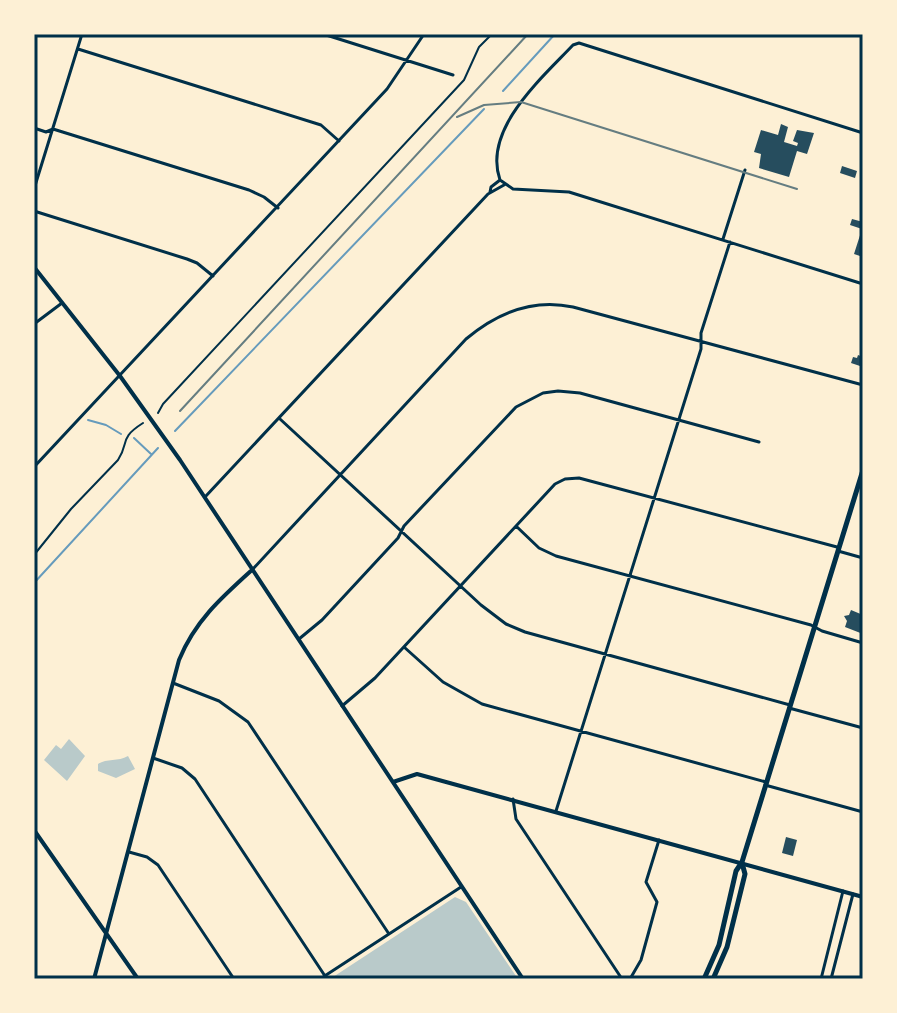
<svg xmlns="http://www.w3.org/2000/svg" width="897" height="1013" viewBox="0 0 897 1013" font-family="'Times New Roman',serif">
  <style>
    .green { fill: #b9caca }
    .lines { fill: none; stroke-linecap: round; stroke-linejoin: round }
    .stream { stroke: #669bbc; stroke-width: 2 }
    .building { fill: #264d5e }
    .path { stroke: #003049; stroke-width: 2 }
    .minor { stroke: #003049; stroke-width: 3 }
    .tertiary { stroke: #003049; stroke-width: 4 }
    .primary { stroke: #003049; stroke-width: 5 }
    .rail { stroke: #657d81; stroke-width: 2 }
    .neatline { fill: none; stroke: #003049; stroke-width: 3 }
  </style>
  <rect width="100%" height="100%" fill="#fdf0d5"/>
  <path class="green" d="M 69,739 L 85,756 L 67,781 L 44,760 L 56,745 L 61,749 Z
    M 128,756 L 135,769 L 116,778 L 98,771 L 98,764 C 107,758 118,762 128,756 Z
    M 455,897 L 466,902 L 518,979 L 330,979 Z"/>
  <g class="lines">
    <path class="stream" d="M 503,91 L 555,34
      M 88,420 L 106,425 L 121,434
      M 175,431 L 484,109
      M 134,438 L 151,454
      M 34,583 L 158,448"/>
  </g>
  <path class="building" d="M 781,124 L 788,127 L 784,142 L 797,146 L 798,143 L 793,141 L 797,130 L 814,133 L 807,154 L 797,151 L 789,177 L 759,168 L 761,154 L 754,152 L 761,130 L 778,135 Z
    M 842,166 L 857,171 L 855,178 L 840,173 Z
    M 852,219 L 863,222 L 863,257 L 854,254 L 862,229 L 850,225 Z
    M 858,355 L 863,357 L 863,367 L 851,363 L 853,357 L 857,358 Z
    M 851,610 L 863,615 L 863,634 L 845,627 L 847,621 L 844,616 L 849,615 Z
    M 786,837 L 797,840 L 793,856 L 782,853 Z"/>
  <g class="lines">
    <path class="path" d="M 158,413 L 163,404 L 464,80 L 479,47 L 492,34
      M 34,555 L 71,509 L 118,460 C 130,442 118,439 143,423"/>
    <path class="minor" d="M 323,34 L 453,75
      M 78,49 L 321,125 L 339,141
      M 34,128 L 46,132 L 53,129 L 249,190 L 264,197 L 278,208
      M 500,180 C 482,129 543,77 573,45 L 579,43 L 863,133
      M 500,180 L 513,189 L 569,192 L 863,284
      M 34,189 L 82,34
      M 490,192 L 491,187 L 500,180
      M 34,211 L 187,259 L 197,263 L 213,276
      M 723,239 L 745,170
      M 34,324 L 62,303
      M 280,419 L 481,605 L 506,624 L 525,632 L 790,705
      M 34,467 L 387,89 L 424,34
      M 205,497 L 488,194 L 504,185
      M 516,526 L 539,548 L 556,556 L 811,625 L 822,631 L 863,643
      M 838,551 L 863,558
      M 252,570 L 466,339 C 497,313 532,298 573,307 L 863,385
      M 299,639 L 322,620 L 398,538 L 404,526 L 516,407 L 543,393 L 558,391 L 580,393 L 759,442
      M 404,647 L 443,682 L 482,704 L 766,782
      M 173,683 L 219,701 L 248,722 L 389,934
      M 342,706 L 375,678 L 555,484 L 565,479 L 579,478 L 837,547
      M 789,708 L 863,728
      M 153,758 L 182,768 L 195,779 L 325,976
      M 765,785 L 863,812
      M 513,799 L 516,819 L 622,979
      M 556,811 L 701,349 L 701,333 L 730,242
      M 129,852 L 147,857 L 158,865 L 234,979
      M 320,979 L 461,887
      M 630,979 L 641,960 L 657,902 L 646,882 L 659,840
      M 821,979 L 843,891
      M 831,979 L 853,894"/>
    <path class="tertiary" d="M 34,267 L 120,376 L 180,460 L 523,979
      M 393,782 L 417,774 L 863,897
      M 34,830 L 138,979
      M 94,979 L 179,660 C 195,621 221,598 252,570"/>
    <path class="primary" d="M 704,979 L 719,945 L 736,871 L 742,862 L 863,470
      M 713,979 L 727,947 L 745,874 L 742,863"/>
    <path class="rail" d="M 457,117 L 484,105 L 521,102 L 797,189
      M 180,411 L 528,34"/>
  </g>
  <rect width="897" height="1013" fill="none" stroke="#fdf0d5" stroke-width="72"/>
  <rect x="36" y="36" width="825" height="941" class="neatline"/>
</svg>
